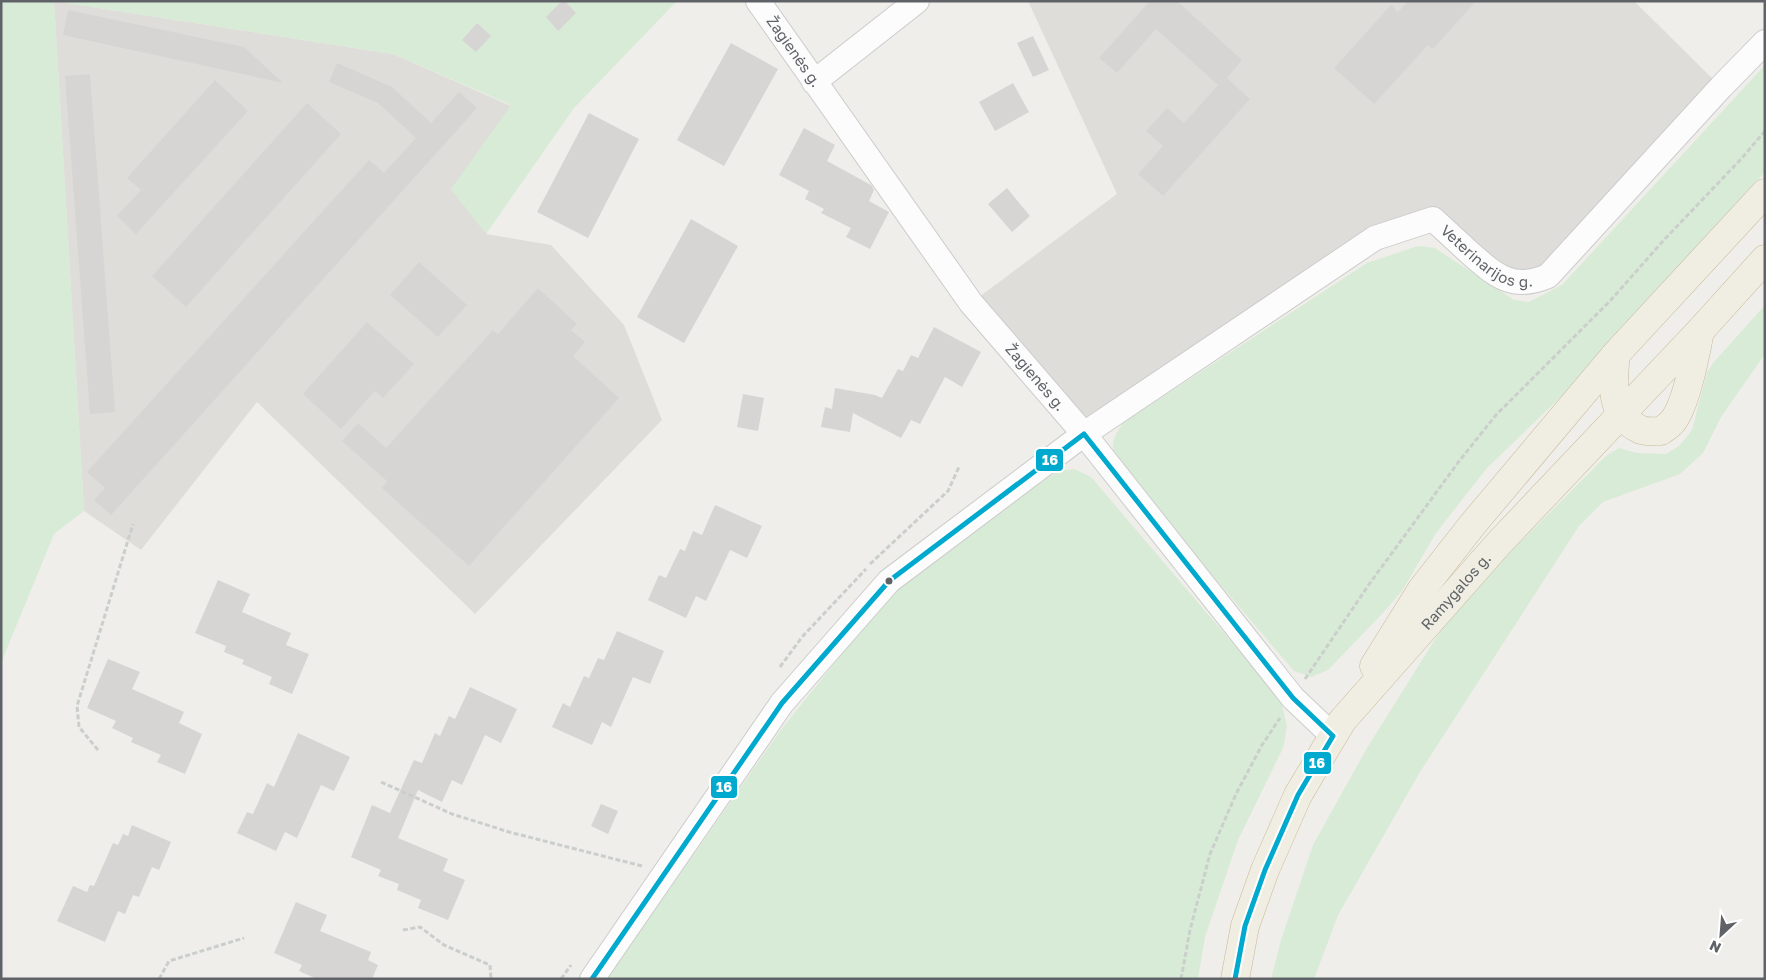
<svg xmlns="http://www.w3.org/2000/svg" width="1766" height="980" viewBox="0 0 1766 980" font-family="'Golos Text',sans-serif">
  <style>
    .industrial { fill: #dfddda }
    .green { fill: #d8ebd6 }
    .building { fill: #d6d5d3 }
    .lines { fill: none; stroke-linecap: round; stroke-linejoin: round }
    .street-casing { stroke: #cbcccc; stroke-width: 26 }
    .highway-casing { stroke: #c8b996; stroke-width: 29 }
    .path { stroke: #cacfcc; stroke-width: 3; stroke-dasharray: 5 2.5; stroke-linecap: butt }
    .street { stroke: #fdfcfc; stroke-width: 24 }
    .highway { stroke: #f0ede3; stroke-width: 28 }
    .bus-1-casing { stroke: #fff; stroke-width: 9 }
    .bus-1 { stroke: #00a9ce; stroke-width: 5 }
    .bus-dot { fill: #5f6368; stroke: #fff; stroke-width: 2 }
    .labels { text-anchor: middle; stroke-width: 5; stroke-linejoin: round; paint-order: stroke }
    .street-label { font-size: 15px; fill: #5f6368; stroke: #fff }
    .line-badge { stroke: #fff; stroke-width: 2 }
    .badge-label { font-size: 14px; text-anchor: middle; font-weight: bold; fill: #fff }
  </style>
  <rect width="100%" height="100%" fill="#efeeea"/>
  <path class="industrial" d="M 54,1 L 393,54 L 511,106 L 486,234 L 551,245 L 624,325 L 662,420 L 475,614 L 257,402 L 141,550 L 84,511 Z
    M 1028,1 L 1634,1 L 1721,87 L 1548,276 L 1521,282 L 1433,219 L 1375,238 L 1084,434 L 971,303 L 1117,194 Z"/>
  <path class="green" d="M 1,1 L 54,1 L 84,511 L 54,534 L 1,663 Z
    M 54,1 L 677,1 L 574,108 L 486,234 L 451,189 L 511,105 L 393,54 Z
    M 1765,65 L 1765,172 L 1570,388 L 1487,468 L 1436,533 L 1402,591 L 1382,614 L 1328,670 L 1311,677 L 1294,671 L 1119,466 C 1110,446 1111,441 1123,423 L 1367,263 L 1418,246 L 1435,248 L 1514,300 L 1529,302 L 1562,285 Z
    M 1765,305 L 1765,354 L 1721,417 L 1703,453 L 1680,474 L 1603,502 L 1579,526 L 1420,772 L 1338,915 L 1314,979 L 1271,979 L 1281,940 L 1313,845 L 1367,748 L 1434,641 L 1458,605 L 1607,455 L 1619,448 L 1637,453 L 1666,454 L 1679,446 L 1692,430 L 1707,372 L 1714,362 Z
    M 1074,469 L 1091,477 L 1281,700 L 1287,727 L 1283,748 L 1238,840 L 1205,937 L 1198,979 L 607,979 L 780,731 L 871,618 L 925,563 L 1058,471 Z"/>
  <path class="building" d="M 562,1 L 565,1 L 576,13 L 558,31 L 546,17 Z
    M 1150,1 L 1177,1 L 1242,60 L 1227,78 L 1250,99 L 1163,196 L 1138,174 L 1163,146 L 1146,131 L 1167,108 L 1184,123 L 1218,85 L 1156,29 L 1117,73 L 1099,58 Z
    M 1408,1 L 1476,1 L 1433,49 L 1428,45 L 1374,104 L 1334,68 L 1391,5 L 1398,12 Z
    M 68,10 L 244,47 L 283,83 L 63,35 Z
    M 477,23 L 491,36 L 476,52 L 462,40 Z
    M 1033,36 L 1049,70 L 1033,77 L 1017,43 Z
    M 731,43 L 778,69 L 724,166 L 677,140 Z
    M 337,63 L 392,87 L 431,123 L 459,92 L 477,108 L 111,515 L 94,500 L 105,488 L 87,472 L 369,160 L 384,173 L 416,138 L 378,103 L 329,82 Z
    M 90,74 L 115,412 L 90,414 L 65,76 Z
    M 215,80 L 248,111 L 136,234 L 117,216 L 141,190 L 127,178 Z
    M 1013,83 L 1029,112 L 995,131 L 979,102 Z
    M 307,103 L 341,134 L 186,307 L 152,276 Z
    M 589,113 L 639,139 L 588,238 L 537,212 Z
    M 804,128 L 835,145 L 827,161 L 871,185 L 874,190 L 869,201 L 889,212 L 870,249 L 846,237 L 851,228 L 821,213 L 824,209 L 805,199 L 809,191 L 779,175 Z
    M 1007,188 L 1030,216 L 1012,232 L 988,204 Z
    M 691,219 L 738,246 L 684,343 L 637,317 Z
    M 419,262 L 467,305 L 438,337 L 390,295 Z
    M 538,288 L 577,324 L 571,330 L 585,342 L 573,356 L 619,398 L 469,566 L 382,488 L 387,481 L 342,441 L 358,423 L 386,448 L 493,330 L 498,334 Z
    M 367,322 L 414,364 L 383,398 L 375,391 L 341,429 L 303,394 Z
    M 934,327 L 981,352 L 962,387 L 945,377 L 920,424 L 911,420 L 901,438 L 853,413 L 850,432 L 821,427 L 825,407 L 832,409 L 835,388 L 875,395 L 882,398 L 898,369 L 903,371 L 911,355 L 918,358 Z
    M 743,394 L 764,398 L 758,431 L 737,427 Z
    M 715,505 L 762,526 L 747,558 L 730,550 L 706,601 L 696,596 L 686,618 L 648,600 L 659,575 L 666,578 L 680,549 L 685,551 L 693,531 L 702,535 Z
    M 218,580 L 250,594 L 242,612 L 291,633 L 286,645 L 309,654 L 292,694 L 269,684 L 272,677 L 242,664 L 244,660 L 224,652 L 226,646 L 195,633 Z
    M 617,631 L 664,651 L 650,684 L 633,677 L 611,727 L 602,722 L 592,745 L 552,727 L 563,703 L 570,707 L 584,676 L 589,678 L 598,658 L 604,660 Z
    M 108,659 L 140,672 L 132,689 L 184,712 L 179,723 L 202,734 L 185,774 L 157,762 L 161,755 L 131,742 L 133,738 L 112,728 L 116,721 L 87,708 Z
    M 470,687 L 517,709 L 501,743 L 485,735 L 462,785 L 452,780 L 442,802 L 418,790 L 398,838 L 448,859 L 443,871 L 465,880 L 448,920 L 418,908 L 421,900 L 397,890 L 399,884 L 378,876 L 381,870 L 351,857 L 372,805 L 390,813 L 414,760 L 422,763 L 435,733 L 440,736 L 449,716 L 455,719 Z
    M 298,733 L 350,757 L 334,791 L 321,785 L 297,838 L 285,832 L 276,851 L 237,833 L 247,812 L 253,814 L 267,783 L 274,787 Z
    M 601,804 L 618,811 L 608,834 L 591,826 Z
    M 132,825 L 171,842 L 159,870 L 152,867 L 139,897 L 133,895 L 125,914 L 118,911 L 105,942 L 57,921 L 73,886 L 87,892 L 90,885 L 94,886 L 113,843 L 118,845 L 123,834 L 128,836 Z
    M 296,902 L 327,915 L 320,931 L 371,952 L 368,960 L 378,965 L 372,979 L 317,979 L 299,971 L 302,965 L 274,953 Z"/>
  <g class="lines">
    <defs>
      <g id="street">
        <path id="s1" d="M 758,1 L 971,303 L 1084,434 L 1293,698 L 1333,736"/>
        <path d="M 814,82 L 917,1"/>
        <path id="s2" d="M 592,979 L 782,703 L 889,581 L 1084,434 L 1375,238 L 1433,219 C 1446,231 1458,242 1471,254 C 1496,276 1513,291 1548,276 L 1721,87 L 1765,42"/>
      </g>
      <g id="highway">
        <path d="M 1616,354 C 1613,384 1608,415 1641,430 C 1647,432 1655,431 1661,431 C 1665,428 1670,425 1673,421 C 1686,405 1696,353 1700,331"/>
        <path d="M 1374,666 L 1422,589 L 1473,524 L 1616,354 L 1765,193"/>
        <path id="s3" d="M 1235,979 L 1245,926 L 1265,870 L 1298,795 L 1342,721 L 1500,542 L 1700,331 L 1765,259"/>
      </g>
    </defs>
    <use href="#street" class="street-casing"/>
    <use href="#highway" class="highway-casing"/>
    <path class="path" d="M 870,564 L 948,491 L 959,467
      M 780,667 L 802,637 L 866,569
      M 1305,679 L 1370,583 L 1460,460 L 1496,415 L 1610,301 L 1663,241 L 1742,158 L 1765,131
      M 98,750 L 79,727 L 77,706 L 133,524
      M 381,782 L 452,814 L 509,832 L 642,866
      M 403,930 L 420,927 L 444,945 L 490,965 L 491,979
      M 159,979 L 169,961 L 244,938
      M 561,979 L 571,965
      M 1181,979 L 1190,930 L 1210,854 L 1236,794 L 1262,745 L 1280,718"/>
    <use href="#street" class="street"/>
    <use href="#highway" class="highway"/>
    <defs>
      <path id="bus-1" d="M 592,979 L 782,703 L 889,581 L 1084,434 L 1293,698 L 1333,736 L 1298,795 L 1265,870 L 1245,926 L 1235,979"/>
    </defs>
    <use href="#bus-1" class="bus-1-casing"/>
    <use href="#bus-1" class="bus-1"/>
  </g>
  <circle class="bus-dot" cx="889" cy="581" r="4.5"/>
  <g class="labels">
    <g class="street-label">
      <text dy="5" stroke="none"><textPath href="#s1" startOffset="62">Žagienės g.</textPath></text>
      <text dy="5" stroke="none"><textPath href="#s2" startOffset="1221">Veterinarijos g.</textPath></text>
      <text dy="5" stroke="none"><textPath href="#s1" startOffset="468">Žagienės g.</textPath></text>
      <text dy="5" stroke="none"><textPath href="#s3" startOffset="454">Ramygalos g.</textPath></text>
    </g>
  </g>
  <g class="line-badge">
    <rect x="1035" y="448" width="29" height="24" rx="5" fill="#00a9ce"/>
    <rect x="1303" y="751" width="29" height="24" rx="5" fill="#00a9ce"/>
    <rect x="710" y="775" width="28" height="24" rx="5" fill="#00a9ce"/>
  </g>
  <g class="badge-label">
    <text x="1050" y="465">16</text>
    <text x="1317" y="768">16</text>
    <text x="724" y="792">16</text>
  </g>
  <rect width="1766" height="980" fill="none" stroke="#5f6368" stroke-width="5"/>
  <g transform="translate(1721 935) rotate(206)" stroke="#ffffff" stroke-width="4" paint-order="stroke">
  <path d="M0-4L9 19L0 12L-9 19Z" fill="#5f6368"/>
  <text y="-8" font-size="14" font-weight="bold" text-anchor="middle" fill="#5f6368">N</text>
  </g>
</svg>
